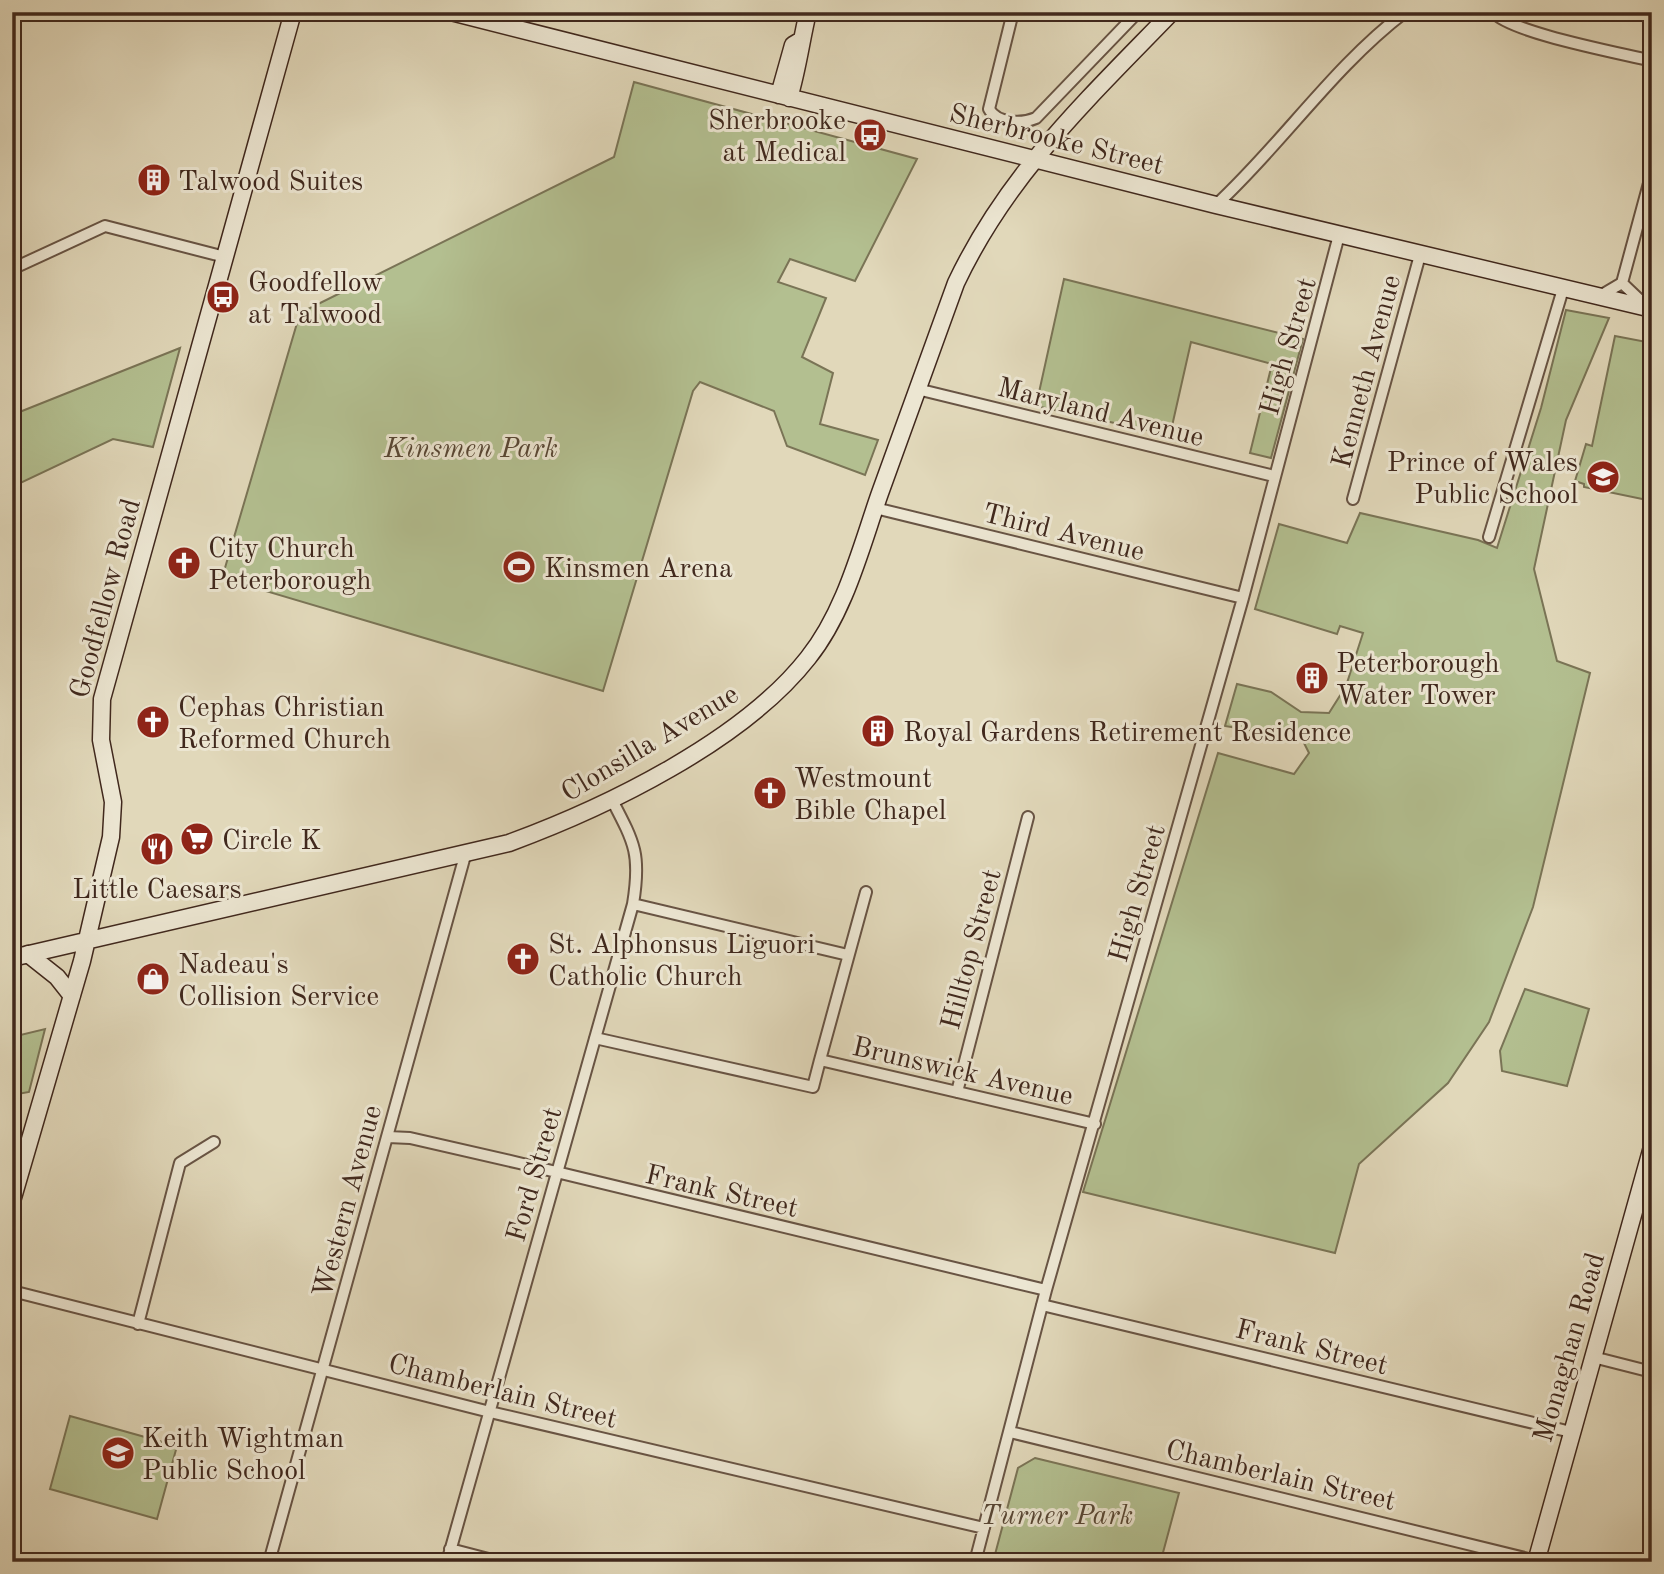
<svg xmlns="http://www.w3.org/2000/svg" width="1664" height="1574" viewBox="0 0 1664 1574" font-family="'Old Standard TT',serif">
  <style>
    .green { fill: #b3bf90; stroke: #7a7456; stroke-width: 2 }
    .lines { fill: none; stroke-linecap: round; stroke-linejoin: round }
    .street-casing { stroke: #685444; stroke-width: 14 }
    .secondary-casing { stroke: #40281d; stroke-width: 19 }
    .street { stroke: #ece6d2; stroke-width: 10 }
    .secondary { stroke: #ece6d2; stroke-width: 16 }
    .labels { text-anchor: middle; stroke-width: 6; stroke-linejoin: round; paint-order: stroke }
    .poi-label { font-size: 28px; fill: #40281d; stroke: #ece6d2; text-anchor: start }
    .street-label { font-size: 28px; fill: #40281d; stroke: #ece6d2 }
    .park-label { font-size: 28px; font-style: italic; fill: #574634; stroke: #ece6d2 }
  </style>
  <rect width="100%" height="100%" fill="#e1d8ba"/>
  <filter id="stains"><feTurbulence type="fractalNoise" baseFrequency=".00286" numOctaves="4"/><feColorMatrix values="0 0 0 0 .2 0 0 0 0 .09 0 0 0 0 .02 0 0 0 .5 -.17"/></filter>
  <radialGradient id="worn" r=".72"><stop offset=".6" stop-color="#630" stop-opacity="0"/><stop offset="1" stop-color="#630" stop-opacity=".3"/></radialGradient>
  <path class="green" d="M 634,82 L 917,159 L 855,281 L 790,259 L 778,282 L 826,298 L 802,357 L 833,373 L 820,424 L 878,440 L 865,475 L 787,446 L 774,411 L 700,382 L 693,391 L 603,691 L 222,578 L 300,313 L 614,157 Z
    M 1064,279 L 1303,339 L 1271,458 L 1250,453 L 1272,364 L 1191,342 L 1170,435 L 1036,406 Z
    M 1566,310 L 1609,318 L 1566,420 L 1534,569 L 1557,661 L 1590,673 L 1533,907 L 1489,1022 L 1448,1083 L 1359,1164 L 1335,1253 L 1083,1192 L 1218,753 L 1294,774 L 1309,753 L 1302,739 L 1225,726 L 1237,684 L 1271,692 L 1301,712 L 1329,713 L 1346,686 L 1363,633 L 1340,626 L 1337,634 L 1255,609 L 1279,524 L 1347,543 L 1360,513 L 1478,540 L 1497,548 L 1541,408 Z
    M 1615,336 L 1652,343 L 1652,501 L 1584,487 L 1584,484 L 1575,481 L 1586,444 L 1592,446 Z
    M 180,348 L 153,447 L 113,439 L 12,487 L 12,415 Z
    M 1525,989 L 1589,1009 L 1567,1086 L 1502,1071 L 1500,1051 Z
    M 45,1029 L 29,1092 L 12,1095 L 12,1037 Z
    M 70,1416 L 177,1446 L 157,1519 L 50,1489 Z
    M 1035,1458 L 1179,1493 L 1161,1560 L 1144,1556 L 1142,1562 L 993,1562 L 1018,1468 Z"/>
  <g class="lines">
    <defs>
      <path id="street" d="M 1013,12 L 989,109 C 997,124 1022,124 1036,118 L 1138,12
        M 1493,12 C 1511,33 1620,53 1652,61
        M 1216,205 C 1282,144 1333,67 1405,12
        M 12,269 L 105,226 L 225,257
        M 1622,283 L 1643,303
        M 1600,296 L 1622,283 L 1652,172
        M 917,389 L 1274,476
        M 1353,499 L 1420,255
        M 875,508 L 1243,598
        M 1489,537 L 1563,289
        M 633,904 L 848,955
        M 595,1038 L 813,1087 L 820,1060 L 1095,1124
        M 820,1060 L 866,892
        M 957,1092 L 1028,817
        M 388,1137 L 410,1138 L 519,1163 L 1046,1290
        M 12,1291 L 490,1412 L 984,1528
        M 1042,1305 L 1571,1432
        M 138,1324 L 180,1163 L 214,1142
        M 1593,1357 L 1652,1372
        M 1010,1432 L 1541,1562
        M 450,1549 L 500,1562
        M 269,1562 L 466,852
        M 447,1562 L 633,904 C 641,855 635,844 612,800
        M 975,1562 L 1046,1290 L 1243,598 L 1339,235"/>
      <path id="secondary" d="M 451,12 L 1216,205 L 1652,309
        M 779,95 L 793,45 L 798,42
        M 789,98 C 798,68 801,41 808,12
        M 28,954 L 57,977 L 72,996
        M 12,958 L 509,843 C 607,807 743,741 808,658 C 845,612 861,547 880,493 C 905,422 931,353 956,283 C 1008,173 1089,98 1172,12
        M 12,1201 L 82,961 L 111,837 L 113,802 L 101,740 L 102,699 L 293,12
        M 1536,1562 L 1652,1147"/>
    </defs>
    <use href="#street" class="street-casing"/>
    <use href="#secondary" class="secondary-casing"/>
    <use href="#street" class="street"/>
    <use href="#secondary" class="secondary"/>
  </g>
  <defs>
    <symbol id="bus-disc" viewBox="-11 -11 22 22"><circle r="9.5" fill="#8f2418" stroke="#ece6d2"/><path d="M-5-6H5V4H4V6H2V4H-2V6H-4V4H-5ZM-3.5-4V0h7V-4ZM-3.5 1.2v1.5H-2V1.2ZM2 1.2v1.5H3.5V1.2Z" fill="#fff"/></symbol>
    <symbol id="building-disc" viewBox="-11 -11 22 22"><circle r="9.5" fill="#8f2418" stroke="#ece6d2"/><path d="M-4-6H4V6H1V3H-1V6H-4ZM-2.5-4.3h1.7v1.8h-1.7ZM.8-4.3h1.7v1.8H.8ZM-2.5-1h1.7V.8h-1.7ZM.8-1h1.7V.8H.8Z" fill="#fff"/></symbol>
    <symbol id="school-disc" viewBox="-11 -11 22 22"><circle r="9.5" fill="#8f2418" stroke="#ece6d2"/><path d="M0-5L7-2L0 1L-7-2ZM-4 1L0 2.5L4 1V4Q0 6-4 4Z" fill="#fff"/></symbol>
    <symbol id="church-disc" viewBox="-11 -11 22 22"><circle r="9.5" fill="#8f2418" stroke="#ece6d2"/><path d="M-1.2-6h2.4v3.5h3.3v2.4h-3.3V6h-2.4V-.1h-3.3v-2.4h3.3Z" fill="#fff"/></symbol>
    <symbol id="stadium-disc" viewBox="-11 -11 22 22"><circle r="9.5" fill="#8f2418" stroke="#ece6d2"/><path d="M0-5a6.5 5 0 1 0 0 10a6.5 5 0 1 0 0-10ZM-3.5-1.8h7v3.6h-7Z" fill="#fff"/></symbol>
    <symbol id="supermarket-disc" viewBox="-11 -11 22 22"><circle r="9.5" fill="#8f2418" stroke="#ece6d2"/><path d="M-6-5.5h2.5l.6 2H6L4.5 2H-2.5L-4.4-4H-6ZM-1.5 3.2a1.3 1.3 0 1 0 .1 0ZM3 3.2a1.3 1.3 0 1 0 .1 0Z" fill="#fff"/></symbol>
    <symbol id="restaurant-disc" viewBox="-11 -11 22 22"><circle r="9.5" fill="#8f2418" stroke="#ece6d2"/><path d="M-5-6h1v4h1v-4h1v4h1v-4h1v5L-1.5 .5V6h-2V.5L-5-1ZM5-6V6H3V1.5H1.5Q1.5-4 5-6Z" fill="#fff"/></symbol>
    <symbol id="shop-disc" viewBox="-11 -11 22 22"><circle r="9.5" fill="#8f2418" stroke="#ece6d2"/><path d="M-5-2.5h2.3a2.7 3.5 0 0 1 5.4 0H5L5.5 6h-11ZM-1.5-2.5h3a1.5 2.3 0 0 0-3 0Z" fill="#fff"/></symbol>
  </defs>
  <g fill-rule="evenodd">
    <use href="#bus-disc" x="851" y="116" width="38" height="38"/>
    <use href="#building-disc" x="135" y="161" width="38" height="38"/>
    <use href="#bus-disc" x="204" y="278" width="38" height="38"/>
    <use href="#school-disc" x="1584" y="458" width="38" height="38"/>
    <use href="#church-disc" x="165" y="544" width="38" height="38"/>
    <use href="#stadium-disc" x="500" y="548" width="38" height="38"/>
    <use href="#building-disc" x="1293" y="659" width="38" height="38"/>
    <use href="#church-disc" x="134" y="703" width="38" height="38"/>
    <use href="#building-disc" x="859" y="712" width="38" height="38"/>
    <use href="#church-disc" x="751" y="774" width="38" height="38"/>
    <use href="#supermarket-disc" x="178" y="820" width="38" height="38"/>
    <use href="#restaurant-disc" x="138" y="830" width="38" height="38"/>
    <use href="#church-disc" x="504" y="940" width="38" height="38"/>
    <use href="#shop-disc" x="134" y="960" width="38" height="38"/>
    <use href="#school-disc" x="99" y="1434" width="38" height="38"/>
  </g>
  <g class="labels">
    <g class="poi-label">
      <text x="846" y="129" text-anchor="end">Sherbrooke<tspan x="846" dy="32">at Medical</tspan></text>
      <text x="178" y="190">Talwood Suites</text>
      <text x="248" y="291">Goodfellow<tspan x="248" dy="32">at Talwood</tspan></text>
      <text x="1578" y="471" text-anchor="end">Prince of Wales<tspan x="1578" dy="32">Public School</tspan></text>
      <text x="208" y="557">City Church<tspan x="208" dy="32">Peterborough</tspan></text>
      <text x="544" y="577">Kinsmen Arena</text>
      <text x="1336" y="672">Peterborough<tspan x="1336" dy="32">Water Tower</tspan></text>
      <text x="178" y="716">Cephas Christian<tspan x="178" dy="32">Reformed Church</tspan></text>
      <text x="903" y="741">Royal Gardens Retirement Residence</text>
      <text x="794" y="787">Westmount<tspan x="794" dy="32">Bible Chapel</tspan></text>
      <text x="222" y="849">Circle K</text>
      <text x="157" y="898" text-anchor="middle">Little Caesars</text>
      <text x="548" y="953">St. Alphonsus Liguori<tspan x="548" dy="32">Catholic Church</tspan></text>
      <text x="178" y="973">Nadeau's<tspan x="178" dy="32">Collision Service</tspan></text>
      <text x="142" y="1447">Keith Wightman<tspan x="142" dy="32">Public School</tspan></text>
    </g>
    <g class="street-label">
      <text transform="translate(1057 138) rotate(14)" y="10">Sherbrooke Street</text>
      <text transform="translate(1287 346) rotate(-74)" y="10">High Street</text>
      <text transform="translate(1365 371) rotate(-75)" y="10">Kenneth Avenue</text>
      <text transform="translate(1101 411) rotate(14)" y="10">Maryland Avenue</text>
      <text transform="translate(1064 531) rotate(14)" y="10">Third Avenue</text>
      <text transform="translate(104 598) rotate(-75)" y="10">Goodfellow Road</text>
      <text transform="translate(649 742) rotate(-31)" y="10">Clonsilla Avenue</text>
      <text transform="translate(1136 893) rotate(-74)" y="10">High Street</text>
      <text transform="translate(970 949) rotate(-75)" y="10">Hilltop Street</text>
      <text transform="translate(963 1070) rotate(13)" y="10">Brunswick Avenue</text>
      <text transform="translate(533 1174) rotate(-74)" y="10">Ford Street</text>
      <text transform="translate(722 1190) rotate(13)" y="10">Frank Street</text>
      <text transform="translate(346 1201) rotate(-75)" y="10">Western Avenue</text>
      <text transform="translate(1312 1346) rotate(14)" y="10">Frank Street</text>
      <text transform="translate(1568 1347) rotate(-74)" y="10">Monaghan Road</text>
      <text transform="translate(503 1390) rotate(14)" y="10">Chamberlain Street</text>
      <text transform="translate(1281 1474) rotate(13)" y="10">Chamberlain Street</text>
    </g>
    <g class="park-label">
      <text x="471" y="457">Kinsmen Park</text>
      <text x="1057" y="1524">Turner Park</text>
    </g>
  </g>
  <rect width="1664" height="1574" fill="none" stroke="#e1d8ba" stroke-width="42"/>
  <rect x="14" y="14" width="1636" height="1546" fill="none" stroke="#40281d" stroke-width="3.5"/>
  <rect x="21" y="21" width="1622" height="1532" fill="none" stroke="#40281d" stroke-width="2"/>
  <rect width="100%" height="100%" filter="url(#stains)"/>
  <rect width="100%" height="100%" fill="url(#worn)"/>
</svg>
